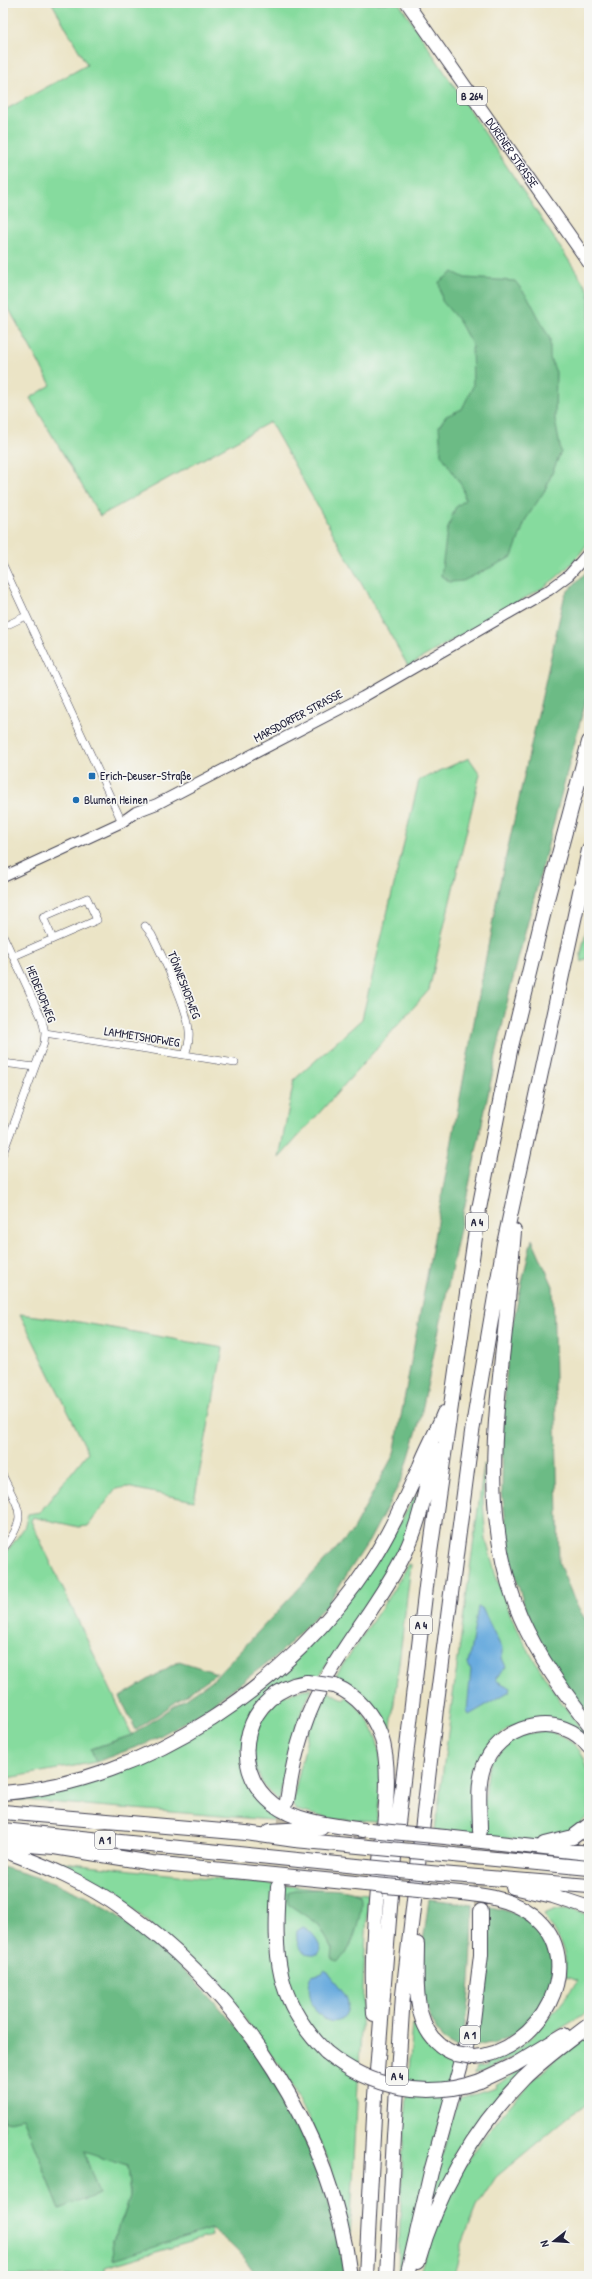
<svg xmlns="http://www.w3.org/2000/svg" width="592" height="2279" viewBox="0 0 592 2279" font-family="'Patrick Hand',sans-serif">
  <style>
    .green { fill: #86db9e; stroke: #547e6c }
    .forest { fill: #6cbb85; stroke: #476e60 }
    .water { fill: #69abde; stroke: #46668c }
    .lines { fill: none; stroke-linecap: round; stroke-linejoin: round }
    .highway-tunnel { stroke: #c3bdaa; stroke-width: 14; stroke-dasharray: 14 7; stroke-linecap: butt }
    .street-casing { stroke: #403f50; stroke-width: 8 }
    .secondary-casing { stroke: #403f50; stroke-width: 12 }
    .primary-casing { stroke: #403f50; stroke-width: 14 }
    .highway-casing { stroke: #403f50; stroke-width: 16 }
    .street { stroke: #fff; stroke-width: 7 }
    .secondary { stroke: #fff; stroke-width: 10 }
    .primary { stroke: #fff; stroke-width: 12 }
    .highway { stroke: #fff; stroke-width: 14 }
    .highway-bridge-casing { stroke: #403f50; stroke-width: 16; stroke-linecap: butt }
    .highway-bridge { stroke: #fff; stroke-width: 14 }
    .poi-dot { fill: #1f6fb2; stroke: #f6f6f2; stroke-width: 1.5 }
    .labels { text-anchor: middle; stroke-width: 3.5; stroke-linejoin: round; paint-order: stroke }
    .shield { fill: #f6f6f2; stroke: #626272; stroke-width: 1 }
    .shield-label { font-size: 11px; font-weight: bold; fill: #22223b }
    .street-label { font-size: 12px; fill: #22223b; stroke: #f6f6f2 }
    .poi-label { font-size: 12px; fill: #22223b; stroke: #f6f6f2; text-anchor: start }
  </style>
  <rect width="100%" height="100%" fill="#f6f6f2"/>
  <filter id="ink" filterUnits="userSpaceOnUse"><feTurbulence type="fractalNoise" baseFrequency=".025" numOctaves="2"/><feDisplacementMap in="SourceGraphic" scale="8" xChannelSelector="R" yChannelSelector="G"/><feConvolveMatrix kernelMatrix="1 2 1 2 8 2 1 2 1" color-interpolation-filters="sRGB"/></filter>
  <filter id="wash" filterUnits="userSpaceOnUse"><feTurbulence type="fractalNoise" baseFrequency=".012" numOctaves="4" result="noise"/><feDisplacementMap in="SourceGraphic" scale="16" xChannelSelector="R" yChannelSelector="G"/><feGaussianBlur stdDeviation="0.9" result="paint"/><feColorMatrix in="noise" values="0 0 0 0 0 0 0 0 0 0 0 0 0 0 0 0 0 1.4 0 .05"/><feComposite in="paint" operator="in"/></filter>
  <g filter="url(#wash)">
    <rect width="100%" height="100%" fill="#ebe4c6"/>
    <path class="green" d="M 52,3 L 399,3 L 589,291 L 589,541 C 577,560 562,574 544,587 L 408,666 L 270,422 L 100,516 L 30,398 L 51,385 L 3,298 L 3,111 L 87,65 Z
      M 469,758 L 480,774 L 429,990 L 279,1158 L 294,1080 L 362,1019 L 419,780 Z
      M 589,916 L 589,957 L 582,962 L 581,954 Z
      M 20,1314 L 68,1320 L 223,1348 L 194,1501 L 127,1487 L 116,1489 L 88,1526 L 79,1527 L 33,1517 L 31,1521 L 132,1735 L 91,1749 L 96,1762 L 3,1779 L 3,1557 L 24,1528 L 28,1514 L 40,1512 L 88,1452 Z
      M 484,1464 L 483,1502 L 486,1540 L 496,1576 L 511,1616 L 531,1655 L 559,1699 L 589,1739 L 550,1718 L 531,1718 L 507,1729 L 487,1748 L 475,1835 L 435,1830 Z
      M 415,1496 L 417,1496 L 405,1540 L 374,1596 L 319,1676 L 295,1677 L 295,1679 L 249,1716 L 260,1800 L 283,1821 L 10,1799 L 106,1777 L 280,1674 L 386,1548 Z
      M 409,1564 L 411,1565 L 389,1743 L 350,1685 L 334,1678 L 390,1595 Z
      M 305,1689 L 311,1689 L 291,1740 L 279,1801 L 263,1785 L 252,1758 L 256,1725 L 279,1697 Z
      M 326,1691 L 344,1699 L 346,1696 C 389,1732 383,1772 376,1822 L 330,1819 L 296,1810 L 295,1806 L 292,1804 L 309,1730 Z
      M 546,1730 C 592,1746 589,1765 589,1814 C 564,1848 522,1841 485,1837 L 484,1798 L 487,1772 L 492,1759 L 518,1736 Z
      M 46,1860 L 158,1873 L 368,1894 L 350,2238 L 326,2155 L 288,2077 L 224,1991 L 129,1905 L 82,1876 Z
      M 556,1909 L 570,1909 L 589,1915 L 589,2011 L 519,2055 L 475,2074 L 477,2067 L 487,2066 L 487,2063 C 524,2055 556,2009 578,1981 L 566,1977 C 568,1951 557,1935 544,1914 Z
      M 413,2024 L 432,2049 L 455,2064 L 401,2276 L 398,2276 L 403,2144 Z
      M 589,2034 L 589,2103 L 573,2113 L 496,2177 L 477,2206 L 461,2247 L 454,2276 L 419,2276 C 426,2252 433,2220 445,2198 C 479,2137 531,2073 589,2034 Z
      M 530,2065 L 428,2215 L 445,2142 L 459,2099 L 496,2088 L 495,2086 Z
      M 3,2114 L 5,2122 L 23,2117 L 60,2209 L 83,2151 L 127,2166 L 130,2196 L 123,2218 L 112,2240 L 113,2259 L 210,2229 L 211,2236 L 105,2267 L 105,2276 L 3,2276 Z"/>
    <path class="forest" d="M 453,272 L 465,278 L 515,281 L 529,299 L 550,339 L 550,358 L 556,372 L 555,420 L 561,452 L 545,490 L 526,519 L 512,557 L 463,581 L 450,582 L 441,576 L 447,531 L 455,508 L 465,500 L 463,488 L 441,454 L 439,426 L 446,416 L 462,409 L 473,386 L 472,345 L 459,321 L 442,301 L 439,282 Z
      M 589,569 L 589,688 L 509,994 L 420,1420 L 403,1477 L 369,1541 L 328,1603 L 279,1654 L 202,1712 L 147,1743 L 96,1762 L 91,1749 L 132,1735 L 214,1679 L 351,1533 L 394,1454 L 499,887 L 565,594 Z
      M 532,1239 L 553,1286 L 559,1564 L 578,1608 L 589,1625 L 589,1715 L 566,1686 L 531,1626 L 511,1563 L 502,1492 L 503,1419 L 509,1339 Z
      M 179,1661 L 217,1673 L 136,1730 L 120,1697 Z
      M 3,1867 C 32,1876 62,1884 88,1898 C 154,1934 212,1993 256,2053 C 284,2090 304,2136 321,2179 C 333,2209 338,2244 346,2276 L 257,2276 C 244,2257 230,2241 210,2229 L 113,2260 L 112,2240 L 123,2218 L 130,2196 L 127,2166 L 84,2152 L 99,2194 L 60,2209 L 23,2118 L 5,2122 L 3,2114 Z
      M 294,1890 C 312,1890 345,1886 360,1896 C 365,1908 350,1961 336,1962 L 331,1958 L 332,1949 L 319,1925 L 288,1904 L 288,1892 Z
      M 429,1899 L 473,1904 C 472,1954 471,2002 460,2050 L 443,2040 L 430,2018 L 423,1996 L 423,1943 Z
      M 485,1906 C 534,1915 538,1924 556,1968 L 536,2019 L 513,2035 L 491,2045 L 490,2043 L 473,2047 L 478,2027 Z"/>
    <path class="water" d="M 478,1607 L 482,1608 L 502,1649 L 502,1658 L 506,1667 L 496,1678 L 497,1681 L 511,1688 L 510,1691 L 469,1715 L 467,1711 L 471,1670 L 468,1664 Z
      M 303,1927 C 311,1930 320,1942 321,1950 L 318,1954 C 302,1956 295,1946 297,1931 Z
      M 324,1970 L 328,1972 C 333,1980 342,1988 346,1997 C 352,2009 343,2025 329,2021 C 314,2017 304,1990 312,1976 L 322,1973 Z"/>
  </g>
  <g filter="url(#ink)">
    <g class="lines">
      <path class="highway-tunnel" d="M 480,1831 L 481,1911
        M 278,1887 L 287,1801"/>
      <defs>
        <path id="street" d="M 3,565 L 122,822
          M 3,627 L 26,616
          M 145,926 L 152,935 C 163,958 188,1008 189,1031 C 190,1040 188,1047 185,1055
          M 3,935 L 42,1019 L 45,1033 L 44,1043 L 3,1153
          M 14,956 L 97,920 L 87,898 L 43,917 L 53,939
          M 45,1033 L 235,1063
          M 3,1063 L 35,1067
          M 3,1476 C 19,1510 29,1516 3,1549"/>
        <path id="secondary" d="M 3,877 L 122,822 L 136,812 L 157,804 L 363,697 L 549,590 L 569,575 L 589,552"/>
        <g id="primary">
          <path id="s1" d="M 407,3 L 589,263"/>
        </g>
        <path id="highway" d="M 514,1231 C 511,1268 508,1304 504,1340 C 494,1428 484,1518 515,1603 C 531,1647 560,1688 589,1724
          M 307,1682 C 246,1691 225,1766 273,1804 C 298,1823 333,1825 363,1830
          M 335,1686 C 357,1695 373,1714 381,1736 C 394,1774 382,1838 378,1878 C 374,1924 371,1968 374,2014
          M 3,1793 C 149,1782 292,1683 371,1562 C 391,1531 405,1499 420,1466 C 427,1448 437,1431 444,1413
          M 287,1801 C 293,1763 301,1725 320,1690 C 344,1643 381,1602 405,1553 C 421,1520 427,1484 434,1448
          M 3,1812 L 246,1833 L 295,1840 L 369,1847
          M 3,1830 L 367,1867
          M 270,1831 L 321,1828
          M 480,1831 C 480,1808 476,1781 486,1761 C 505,1722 562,1711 589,1747
          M 445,1837 L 589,1853
          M 3,1843 L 54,1847 L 152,1863 L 365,1884
          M 545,1844 L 573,1837 L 589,1825
          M 3,1850 C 46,1866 87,1883 124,1910 C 242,1994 332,2131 350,2276
          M 443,1854 L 589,1868
          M 441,1874 L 589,1886
          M 278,1887 C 274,1955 275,2001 326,2052
          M 513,1887 L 553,1896 L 589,1908
          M 439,1891 C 471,1894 506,1895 533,1915 C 592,1962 538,2054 473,2057
          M 417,1944 C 417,1983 410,2037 456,2054
          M 480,2081 L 514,2065 L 564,2035
          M 418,2262 C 437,2194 473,2130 523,2079 C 543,2059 567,2042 589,2025
          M 366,2276 L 375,2096 L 394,1857 L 430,1553 L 479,1209 L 510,1051 L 547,899 L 589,742
          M 387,2276 L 394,2136 L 403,1995 L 436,1709 L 472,1432 L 504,1244 L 589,850
          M 407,2276 L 431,2172 L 473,2021 L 481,1955 L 481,1911"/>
      </defs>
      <use href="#street" class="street-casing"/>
      <use href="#secondary" class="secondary-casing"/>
      <use href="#primary" class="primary-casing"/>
      <use href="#highway" class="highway-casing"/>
      <use href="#street" class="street"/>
      <use href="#secondary" class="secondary"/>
      <use href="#primary" class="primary"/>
      <use href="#highway" class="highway"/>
      <defs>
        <path id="highway-bridge" d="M 307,1682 L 335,1686
          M 370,1830 L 445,1837
          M 369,1847 L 443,1854
          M 367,1867 L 441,1874
          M 365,1884 L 439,1891
          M 326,2052 C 370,2088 426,2100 480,2081
          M 456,2054 L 473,2057"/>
      </defs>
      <use href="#highway-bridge" class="highway-bridge-casing"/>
      <use href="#highway-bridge" class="highway-bridge"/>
    </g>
  </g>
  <g class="poi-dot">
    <rect x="88" y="772" width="8" height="8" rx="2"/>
    <circle cx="76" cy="800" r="4"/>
  </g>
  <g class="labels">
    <g class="shield">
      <rect x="457" y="87" width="30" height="18" rx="3"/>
      <rect x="466" y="1213" width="22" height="18" rx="3"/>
      <rect x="410" y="1616" width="22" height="18" rx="3"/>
      <rect x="95" y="1831" width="20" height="18" rx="3"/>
      <rect x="460" y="2026" width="20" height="18" rx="3"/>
      <rect x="386" y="2067" width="22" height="18" rx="3"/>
    </g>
    <g class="shield-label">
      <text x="472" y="100">B 264</text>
      <text x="477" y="1226">A 4</text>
      <text x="421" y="1629">A 4</text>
      <text x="105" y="1844">A 1</text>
      <text x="470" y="2039">A 1</text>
      <text x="397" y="2080">A 4</text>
    </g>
    <g class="street-label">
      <text dy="4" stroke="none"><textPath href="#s1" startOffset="183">DÜRENER STRASSE</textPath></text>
      <text transform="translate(298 716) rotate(-28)" y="4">MARSDORFER STRASSE</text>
      <text transform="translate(184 985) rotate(69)" y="4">TÖNNESHOFWEG</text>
      <text transform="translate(41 994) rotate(68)" y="4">HEIDEHOFWEG</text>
      <text transform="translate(142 1037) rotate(9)" y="4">LAMMETSHOFWEG</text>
    </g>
    <g class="poi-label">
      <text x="100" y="780">Erich-Deuser-Straße</text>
      <text x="84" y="804">Blumen Heinen</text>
    </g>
  </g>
  <rect width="592" height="2279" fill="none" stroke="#f6f6f2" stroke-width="16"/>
  <g transform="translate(554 2241) rotate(253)" stroke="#f6f6f2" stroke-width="3" paint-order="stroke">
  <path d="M0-3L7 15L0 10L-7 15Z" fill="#22223b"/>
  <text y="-6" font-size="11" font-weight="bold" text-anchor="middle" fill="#22223b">N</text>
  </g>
</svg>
